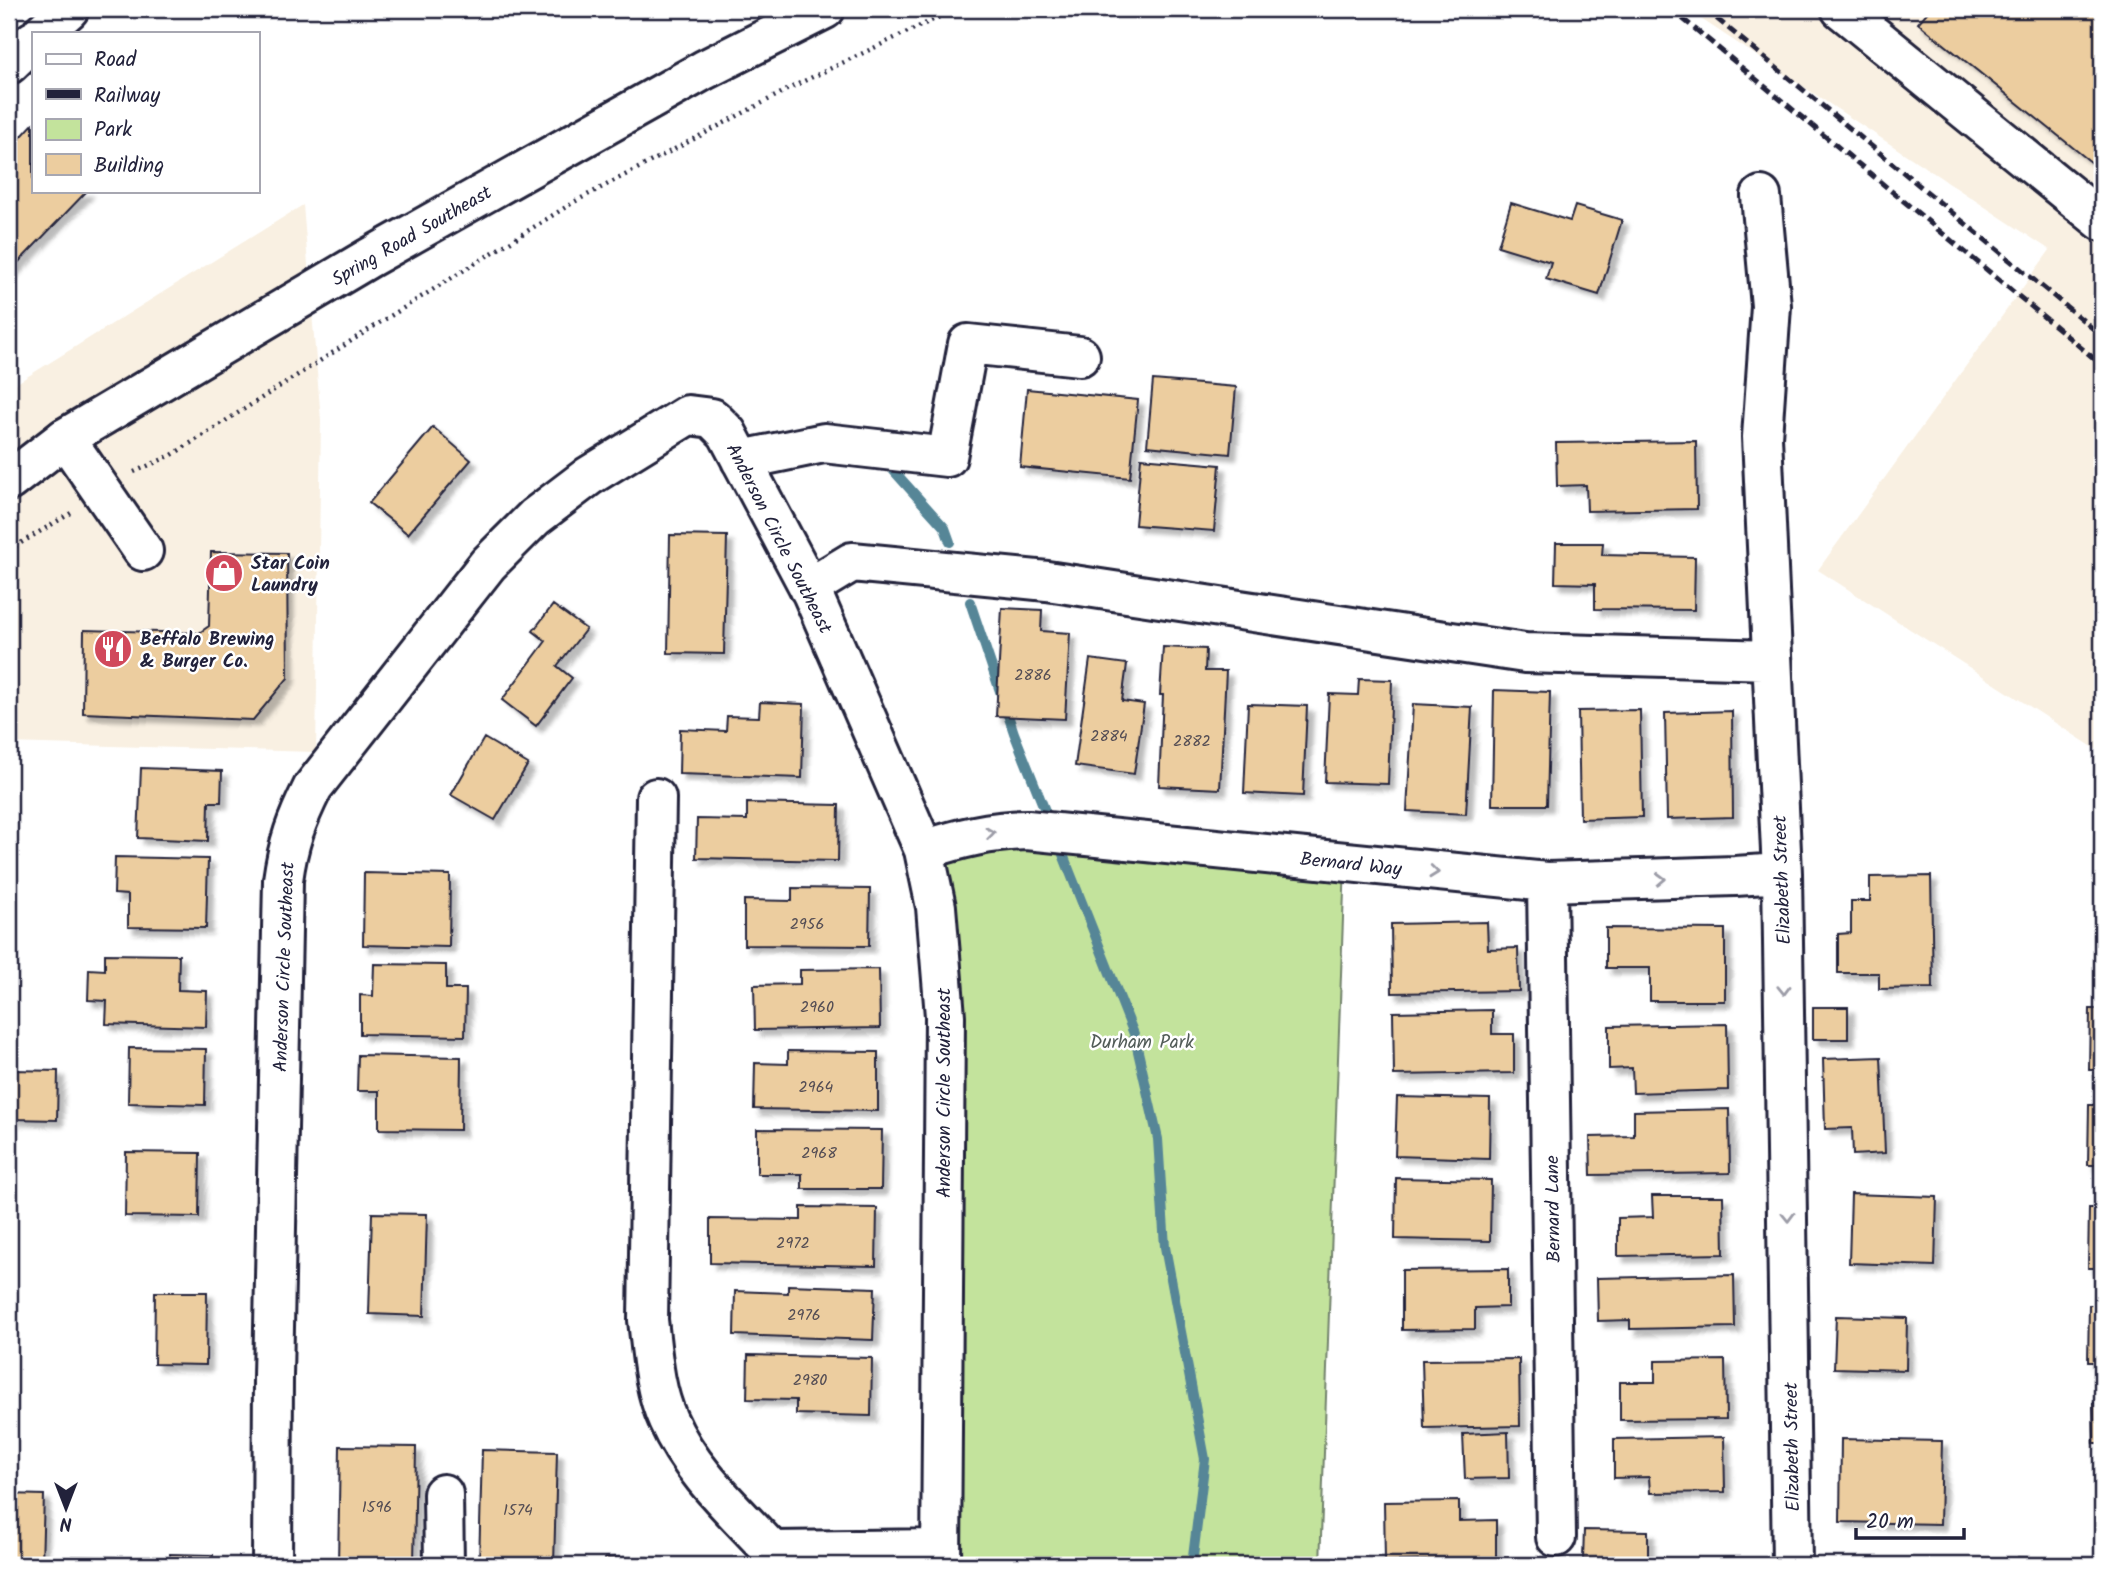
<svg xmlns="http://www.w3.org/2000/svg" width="2111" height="1574" viewBox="0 0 2111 1574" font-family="Kalam,sans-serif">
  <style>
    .built { fill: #f9f0e2 }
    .green { fill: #c3e39c; stroke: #72826c; stroke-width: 2 }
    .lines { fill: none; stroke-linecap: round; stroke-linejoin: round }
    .stream { stroke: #568697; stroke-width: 10 }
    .building { fill: #eccd9f; stroke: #22223b; stroke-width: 2; filter: url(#shadow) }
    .minor-casing { stroke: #22223b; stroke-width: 44 }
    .major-casing { stroke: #22223b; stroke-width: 44 }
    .path { stroke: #22223b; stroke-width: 4.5; stroke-dasharray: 2 5; stroke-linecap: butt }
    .minor { stroke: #fff; stroke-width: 38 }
    .major { stroke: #fff; stroke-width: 38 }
    .rail { stroke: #22223b; stroke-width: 5; stroke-dasharray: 10 5; stroke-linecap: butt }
    .oneway { stroke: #9c9ca7 }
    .labels { text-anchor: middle; stroke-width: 5; stroke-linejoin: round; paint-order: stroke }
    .number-label { font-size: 16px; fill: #544d54 }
    .street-label { font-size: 19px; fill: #22223b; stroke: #fff }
    .poi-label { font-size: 19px; font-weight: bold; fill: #22223b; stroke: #fff; text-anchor: start }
    .park-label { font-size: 19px; fill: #525c58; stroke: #fff }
  </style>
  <defs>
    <filter id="shadow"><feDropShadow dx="6" dy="6" stdDeviation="2" flood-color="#0004"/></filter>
  </defs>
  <rect width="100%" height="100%" fill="#fff"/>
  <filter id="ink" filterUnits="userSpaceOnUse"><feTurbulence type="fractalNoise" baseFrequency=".0143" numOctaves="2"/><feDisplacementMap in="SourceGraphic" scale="14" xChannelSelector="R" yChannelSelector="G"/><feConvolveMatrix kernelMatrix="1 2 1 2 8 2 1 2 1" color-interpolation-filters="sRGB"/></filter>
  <g filter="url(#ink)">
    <path class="built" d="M 1686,9 L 2102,9 L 2102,753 L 1818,570 L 2050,250 Z
      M 303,205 L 321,420 L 316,752 L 9,743 L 9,388 Z"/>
    <path class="green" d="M 965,837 L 1345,862 L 1320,1565 L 941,1565 L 924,850 Z"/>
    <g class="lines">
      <path class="stream" d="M 893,470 L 945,528 L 950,542
        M 970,602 L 1014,733 L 1046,813
        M 1062,852 L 1134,1034 L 1158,1139 L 1165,1247 L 1205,1459 L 1192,1565"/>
    </g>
    <path class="building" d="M 1930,9 L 2102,9 L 2102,171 L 1918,23 Z
      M 33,124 L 33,191 L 87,191 L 9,272 L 9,150 Z
      M 1511,203 L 1570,221 L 1575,206 L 1622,220 L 1599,295 L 1546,279 L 1551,262 L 1498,246 Z
      M 1153,380 L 1236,387 L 1230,454 L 1147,446 Z
      M 1027,389 L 1138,400 L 1130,478 L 1020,467 Z
      M 433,427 L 471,460 L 408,534 L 369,503 Z
      M 1696,441 L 1697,509 L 1587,511 L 1586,485 L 1557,486 L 1556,443 Z
      M 1141,458 L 1220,465 L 1214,531 L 1135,525 Z
      M 670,535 L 727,536 L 724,654 L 668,653 Z
      M 1556,543 L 1603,543 L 1602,555 L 1695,557 L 1694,610 L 1595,609 L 1595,584 L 1555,583 Z
      M 211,552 L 287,553 L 288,678 L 253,720 L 83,713 L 84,630 L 199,633 L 209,626 Z
      M 553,605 L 586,629 L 557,666 L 572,678 L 536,726 L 502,700 L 546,641 L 533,631 Z
      M 1002,608 L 1042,610 L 1041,631 L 1070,633 L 1065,719 L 996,716 Z
      M 1163,647 L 1206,649 L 1205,671 L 1226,671 L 1220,789 L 1159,786 L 1163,695 L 1160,695 Z
      M 1090,659 L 1127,664 L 1122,701 L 1144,704 L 1134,774 L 1075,766 Z
      M 1359,679 L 1392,680 L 1388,784 L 1325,782 L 1329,694 L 1358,695 Z
      M 1494,690 L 1550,692 L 1547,805 L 1492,805 Z
      M 760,702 L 804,704 L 802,778 L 679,774 L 680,729 L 726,731 L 727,716 L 759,717 Z
      M 1248,704 L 1307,706 L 1303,796 L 1244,793 Z
      M 1413,704 L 1472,707 L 1466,814 L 1407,811 Z
      M 1640,710 L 1642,817 L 1580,819 L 1578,711 Z
      M 1732,711 L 1733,817 L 1667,819 L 1665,713 Z
      M 484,738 L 528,764 L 495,820 L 451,795 Z
      M 141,768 L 222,771 L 221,802 L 209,802 L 208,841 L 138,838 Z
      M 747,803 L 839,805 L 838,861 L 696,858 L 697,819 L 747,820 Z
      M 115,857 L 208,859 L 206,928 L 128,927 L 128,895 L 114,894 Z
      M 364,873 L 450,875 L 449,947 L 363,945 Z
      M 1931,876 L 1933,988 L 1879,989 L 1879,973 L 1838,973 L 1838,934 L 1851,933 L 1851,901 L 1870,901 L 1870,877 Z
      M 792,888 L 870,889 L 869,946 L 744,945 L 744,900 L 792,901 Z
      M 1487,922 L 1488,949 L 1518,948 L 1519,991 L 1392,993 L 1391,924 Z
      M 1606,928 L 1725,929 L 1725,1001 L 1650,1001 L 1650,968 L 1606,968 Z
      M 105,954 L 179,955 L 178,990 L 207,991 L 206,1027 L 106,1024 L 107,1001 L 88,1000 L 89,969 L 105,970 Z
      M 374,964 L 446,965 L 446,989 L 466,989 L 465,1036 L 360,1034 L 360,995 L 373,996 Z
      M 879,969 L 880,1028 L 755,1030 L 754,985 L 800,984 L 800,970 Z
      M 1813,1007 L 1848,1007 L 1848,1039 L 1813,1039 Z
      M 2090,1009 L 2102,1009 L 2102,1070 L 2089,1070 Z
      M 1492,1010 L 1492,1034 L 1514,1034 L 1514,1073 L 1394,1075 L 1393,1012 Z
      M 1727,1024 L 1728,1090 L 1633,1093 L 1632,1068 L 1609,1069 L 1609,1026 Z
      M 129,1048 L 206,1049 L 205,1105 L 128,1103 Z
      M 788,1051 L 878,1052 L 878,1111 L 754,1109 L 755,1063 L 788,1064 Z
      M 358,1055 L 461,1057 L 460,1130 L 379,1129 L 379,1091 L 357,1091 Z
      M 1881,1057 L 1885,1153 L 1853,1155 L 1852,1128 L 1825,1129 L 1823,1059 Z
      M 13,1070 L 58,1071 L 57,1120 L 13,1119 Z
      M 1397,1097 L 1490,1099 L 1489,1159 L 1395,1156 Z
      M 2089,1105 L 2102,1105 L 2102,1165 L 2088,1165 Z
      M 1729,1109 L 1730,1173 L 1591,1175 L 1590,1137 L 1634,1136 L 1634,1111 Z
      M 757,1129 L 882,1130 L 881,1189 L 802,1189 L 802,1174 L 757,1174 Z
      M 126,1152 L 200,1153 L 199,1217 L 125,1216 Z
      M 1396,1178 L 1491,1180 L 1490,1241 L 1395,1239 Z
      M 1851,1194 L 1937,1197 L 1935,1266 L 1849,1263 Z
      M 1652,1196 L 1723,1196 L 1724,1254 L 1618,1256 L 1618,1218 L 1653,1217 Z
      M 801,1207 L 877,1208 L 876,1266 L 710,1263 L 710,1219 L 801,1220 Z
      M 2089,1208 L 2102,1208 L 2102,1268 L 2088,1268 Z
      M 372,1213 L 427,1214 L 424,1316 L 369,1314 Z
      M 1508,1269 L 1508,1307 L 1475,1308 L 1475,1329 L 1402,1330 L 1402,1270 Z
      M 1734,1275 L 1735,1327 L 1630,1329 L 1630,1320 L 1598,1321 L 1597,1278 Z
      M 788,1285 L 875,1288 L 873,1340 L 734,1335 L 735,1291 L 788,1293 Z
      M 155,1292 L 207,1292 L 206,1365 L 154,1364 Z
      M 2089,1305 L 2102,1305 L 2102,1362 L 2088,1362 Z
      M 1836,1316 L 1907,1318 L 1906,1370 L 1834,1368 Z
      M 748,1355 L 872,1358 L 871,1416 L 796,1414 L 796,1400 L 747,1399 Z
      M 1519,1359 L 1520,1426 L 1424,1428 L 1422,1360 Z
      M 1725,1360 L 1726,1419 L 1620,1420 L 1620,1382 L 1655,1382 L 1655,1361 Z
      M 2093,1403 L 2102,1403 L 2102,1443 L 2094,1443 Z
      M 1508,1432 L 1509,1478 L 1465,1479 L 1463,1434 Z
      M 1724,1437 L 1725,1492 L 1650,1493 L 1649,1477 L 1614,1478 L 1614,1439 Z
      M 1841,1439 L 1942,1441 L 1940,1524 L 1840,1522 Z
      M 340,1446 L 416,1447 L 414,1565 L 338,1565 Z
      M 482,1450 L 557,1452 L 554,1565 L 479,1565 Z
      M 9,1494 L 44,1495 L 42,1565 L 9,1565 Z
      M 1459,1501 L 1459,1521 L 1496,1520 L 1496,1559 L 1385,1561 L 1384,1502 Z
      M 1584,1530 L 1648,1531 L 1648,1560 L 1583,1559 Z
      M 170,1554 L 213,1555 L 213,1565 L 170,1565 Z
      M 72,1556 L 116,1557 L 116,1565 L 72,1565 Z
      M 647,1557 L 648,1565 L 605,1565 L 605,1558 Z
      M 2018,1557 L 2052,1558 L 2052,1565 L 2018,1565 Z"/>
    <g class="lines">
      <defs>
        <path id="minor" d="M 1841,9 L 2102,221
          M 42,33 L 69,9
          M 9,64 L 33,41
          M 1761,196 L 1771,306 L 1762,437 L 1782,873 L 1792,1565
          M 65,438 L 143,551
          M 741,460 L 824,443 L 947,457 L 968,344 L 1080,356
          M 809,588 L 852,562 L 1047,581 L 1525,653 L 1772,660
          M 656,798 L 648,1320 C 652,1353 654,1389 668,1420 C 691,1472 734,1510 772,1551 L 941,1549
          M 924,850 C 961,838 989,831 1027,830 L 1547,882 L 1735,876 L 1782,873
          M 1547,882 L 1556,1537
          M 443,1494 L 444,1565
          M 272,1565 L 273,1377 L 283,880 C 288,843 296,821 313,787 L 488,564 L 535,517 L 589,476 L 688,415 L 712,418 L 727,433 L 812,593 L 924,850 L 936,907 L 945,1016 L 941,1565"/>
        <path id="major" d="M 9,481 L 65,438 L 369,258 L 704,70 L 825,9"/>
      </defs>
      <use href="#minor" class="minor-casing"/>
      <use href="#major" class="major-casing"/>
      <path class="path" d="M 134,472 L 172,455 L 384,320 L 574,202 L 804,81 L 956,9
        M 9,550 L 71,513"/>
      <use href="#minor" class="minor"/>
      <use href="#major" class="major"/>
      <path class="rail" d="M 1671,9 L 2102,365
        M 1705,9 L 2102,336"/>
    </g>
    <defs><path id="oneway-chevron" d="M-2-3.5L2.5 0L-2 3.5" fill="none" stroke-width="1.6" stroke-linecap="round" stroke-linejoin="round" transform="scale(1.75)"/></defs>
    <g class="oneway">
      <use href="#oneway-chevron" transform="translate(990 833) rotate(-8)"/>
      <use href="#oneway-chevron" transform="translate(1434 872) rotate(6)"/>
      <use href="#oneway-chevron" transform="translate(1661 879) rotate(-2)"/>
      <use href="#oneway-chevron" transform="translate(1784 990) rotate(89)"/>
      <use href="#oneway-chevron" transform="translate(1788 1217) rotate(89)"/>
    </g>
  </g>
  <defs>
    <symbol id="shop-disc" viewBox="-11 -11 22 22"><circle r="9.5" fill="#d1495b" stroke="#fff"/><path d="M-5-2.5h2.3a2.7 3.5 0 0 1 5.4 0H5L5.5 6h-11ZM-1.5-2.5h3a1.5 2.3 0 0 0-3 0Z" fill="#fff"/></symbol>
    <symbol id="restaurant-disc" viewBox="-11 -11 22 22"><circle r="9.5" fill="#d1495b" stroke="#fff"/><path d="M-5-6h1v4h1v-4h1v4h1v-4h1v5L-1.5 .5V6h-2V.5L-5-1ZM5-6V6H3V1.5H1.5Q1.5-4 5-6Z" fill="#fff"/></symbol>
  </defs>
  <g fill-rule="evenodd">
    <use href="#shop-disc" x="202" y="551" width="44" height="44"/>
    <use href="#restaurant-disc" x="91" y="627" width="44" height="44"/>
  </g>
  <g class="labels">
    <g class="number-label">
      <text x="1033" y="680">2886</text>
      <text x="1109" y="741">2884</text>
      <text x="1192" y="746">2882</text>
      <text x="807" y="929">2956</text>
      <text x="817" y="1012">2960</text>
      <text x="816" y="1092">2964</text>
      <text x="819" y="1158">2968</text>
      <text x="793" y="1248">2972</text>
      <text x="804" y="1320">2976</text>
      <text x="810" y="1385">2980</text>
      <text x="377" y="1512">1596</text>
      <text x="518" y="1515">1574</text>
    </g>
    <g class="street-label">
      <text transform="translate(411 235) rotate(-30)" y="7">Spring Road Southeast</text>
      <text transform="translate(780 538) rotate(63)" y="7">Anderson Circle Southeast</text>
      <text transform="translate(1351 863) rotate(6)" y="7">Bernard Way</text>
      <text transform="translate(1781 880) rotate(-92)" y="7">Elizabeth Street</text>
      <text transform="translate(283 967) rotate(-88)" y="7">Anderson Circle Southeast</text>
      <text transform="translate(943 1093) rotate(-90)" y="7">Anderson Circle Southeast</text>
      <text transform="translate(1552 1209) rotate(-91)" y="7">Bernard Lane</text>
      <text transform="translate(1791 1447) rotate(-91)" y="7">Elizabeth Street</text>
    </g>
    <g class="poi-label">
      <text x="251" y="569">Star Coin<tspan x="251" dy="22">Laundry</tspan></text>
      <text x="140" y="645">Beffalo Brewing<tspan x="140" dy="22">&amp; Burger Co.</tspan></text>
    </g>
    <g class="park-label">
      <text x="1142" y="1048">Durham Park</text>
    </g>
  </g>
  <rect width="2111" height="1574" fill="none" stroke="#fff" stroke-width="35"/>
  <rect x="18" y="18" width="2076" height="1539" fill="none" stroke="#22223b" stroke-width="2.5" filter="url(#ink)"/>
  <rect x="32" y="32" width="228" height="161" fill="#ffffff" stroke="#a7a7b1" stroke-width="2"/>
  <rect x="46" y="54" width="35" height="10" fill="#ffffff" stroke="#a7a7b1" stroke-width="2"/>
  <text x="94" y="66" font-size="21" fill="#22223b">Road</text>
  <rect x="46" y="89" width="35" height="10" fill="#22223b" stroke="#a7a7b1" stroke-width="2"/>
  <text x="94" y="102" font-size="21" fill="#22223b">Railway</text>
  <rect x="46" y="119" width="35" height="21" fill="#c3e39c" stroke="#a7a7b1" stroke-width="2"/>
  <text x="94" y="136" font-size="21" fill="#22223b">Park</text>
  <rect x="46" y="154" width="35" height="21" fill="#eccd9f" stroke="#a7a7b1" stroke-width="2"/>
  <text x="94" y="172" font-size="21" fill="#22223b">Building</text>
  <g transform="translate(66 1508) rotate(180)" stroke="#ffffff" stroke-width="5" paint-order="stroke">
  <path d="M0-5L12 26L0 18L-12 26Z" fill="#22223b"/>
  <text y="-10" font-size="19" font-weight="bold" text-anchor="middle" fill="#22223b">N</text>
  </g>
  <path d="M1856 1528v10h108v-10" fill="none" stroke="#22223b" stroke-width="3.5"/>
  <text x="1866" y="1528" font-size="21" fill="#22223b" stroke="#ffffff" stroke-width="5" paint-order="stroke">20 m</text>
</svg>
